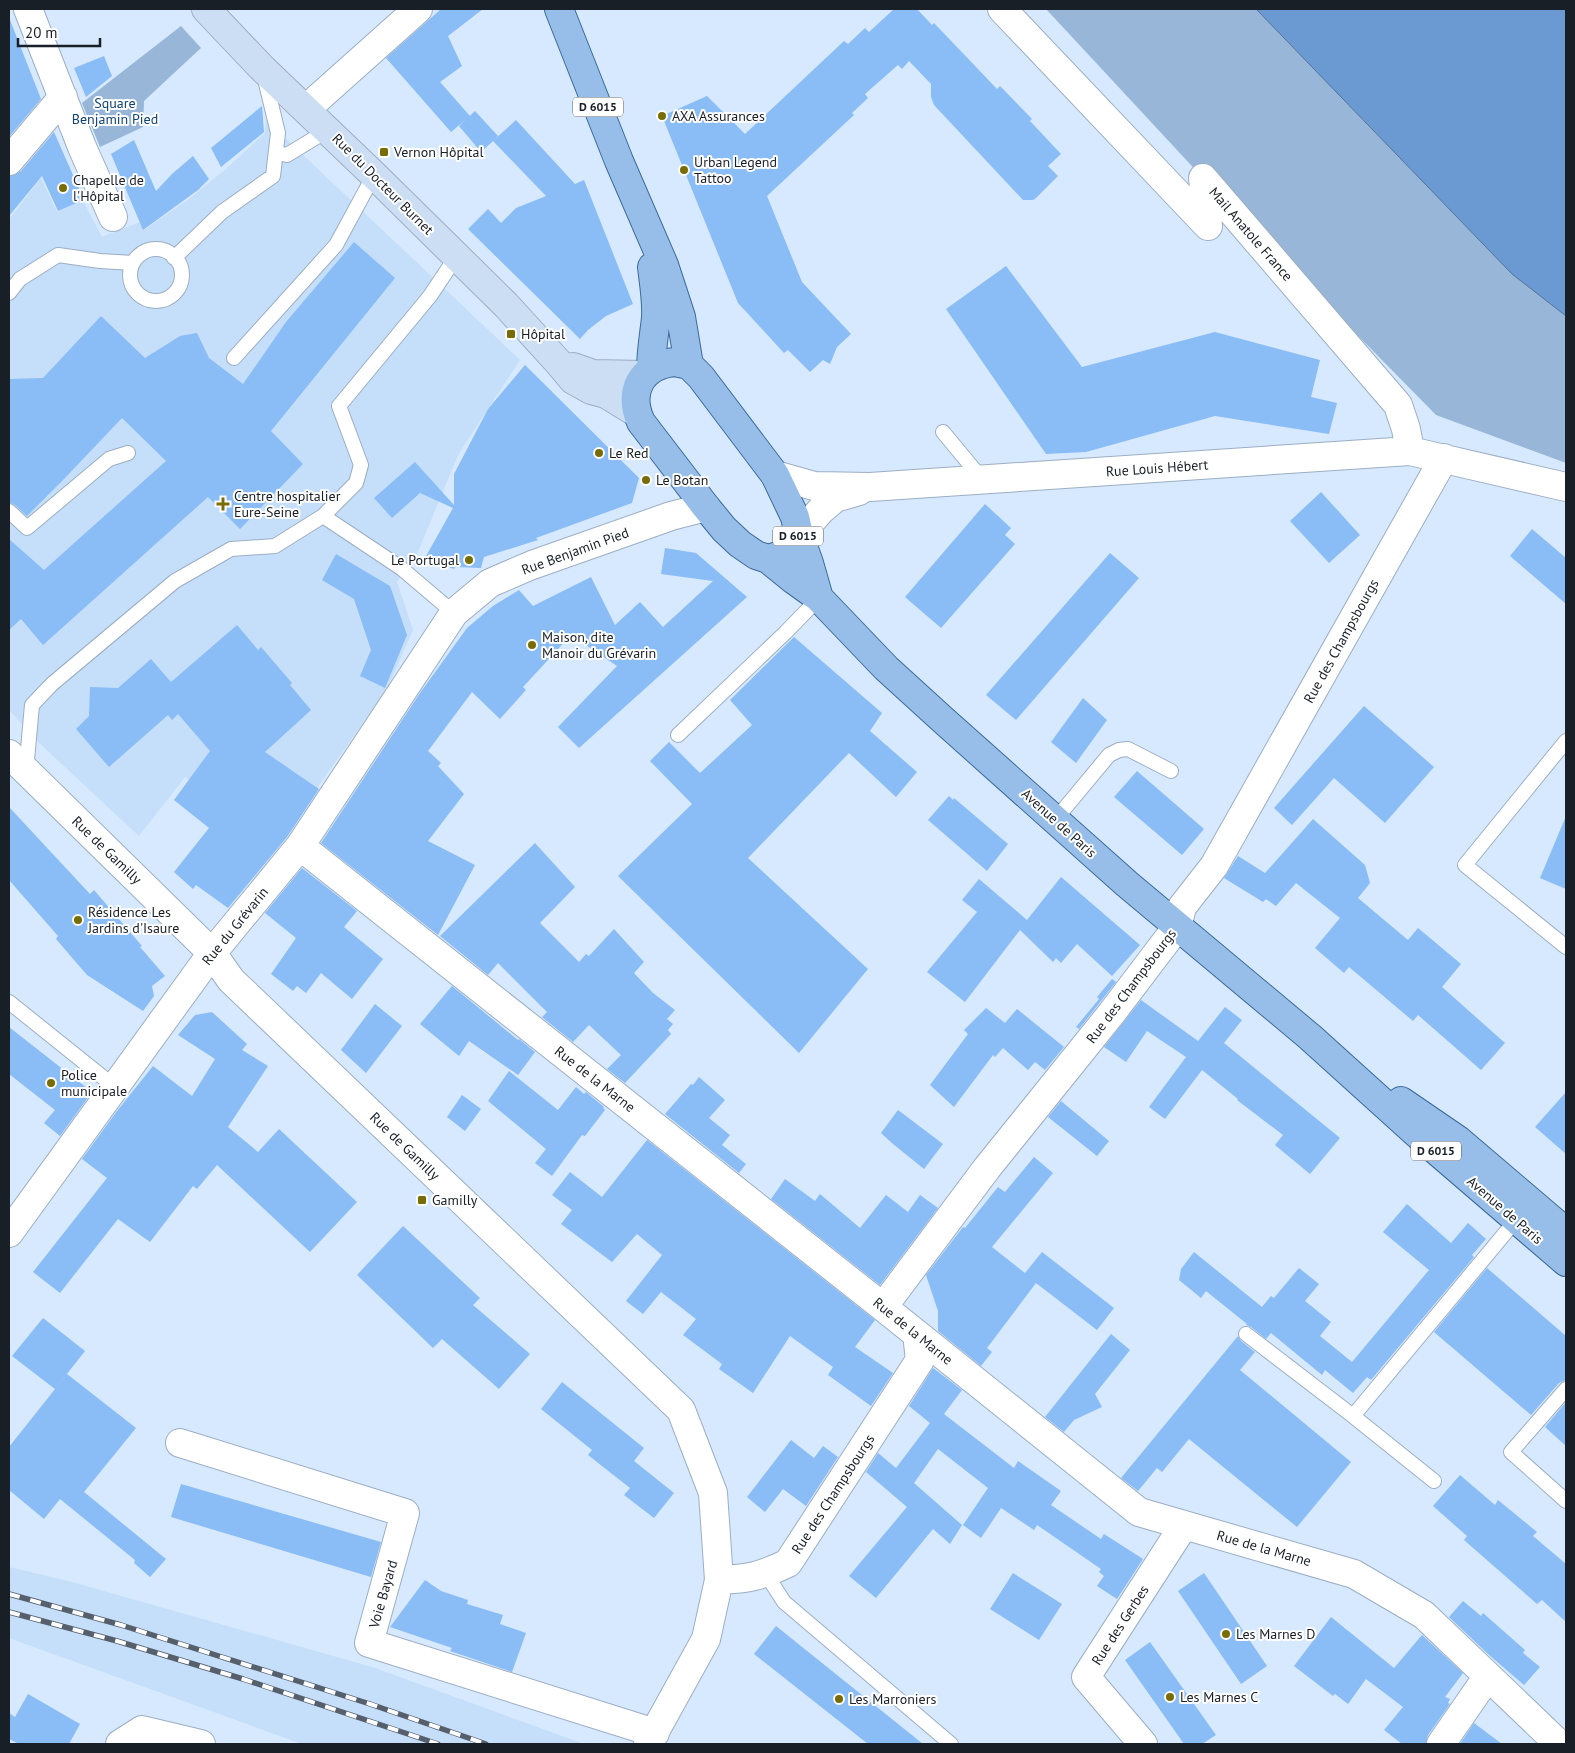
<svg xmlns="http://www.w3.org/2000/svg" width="1575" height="1753" viewBox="0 0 1575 1753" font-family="'PT Sans',sans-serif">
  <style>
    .built { fill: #c5def9 }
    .green { fill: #98b6d8 }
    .water { fill: #6a9ad1; stroke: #52759e }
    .building { fill: #8abcf5 }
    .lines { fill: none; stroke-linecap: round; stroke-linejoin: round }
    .lane-casing { stroke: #9caec3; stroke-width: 16 }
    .street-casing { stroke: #9caec3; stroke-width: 30 }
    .secondary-casing { stroke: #9caec3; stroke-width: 30 }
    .primary-casing { stroke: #3d6a9a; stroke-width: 30 }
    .lane { stroke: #fff; stroke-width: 14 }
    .street { stroke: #fff; stroke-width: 28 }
    .secondary { stroke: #cbdef3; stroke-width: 28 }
    .primary { stroke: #97bee8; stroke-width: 28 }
    .rail-casing { stroke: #56606c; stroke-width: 5.5 }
    .rail { stroke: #fff; stroke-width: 4; stroke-dasharray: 11; stroke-linecap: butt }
    .poi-dot { fill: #776c06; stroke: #fff; stroke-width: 2 }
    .labels { text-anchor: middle; stroke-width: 4; stroke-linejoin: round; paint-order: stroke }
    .shield { fill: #fff; stroke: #5e6268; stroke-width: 1 }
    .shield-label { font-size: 12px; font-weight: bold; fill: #191f27 }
    .park-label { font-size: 14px; fill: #0e4275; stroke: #fff }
    .poi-label { font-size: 14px; fill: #191f27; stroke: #fff; text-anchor: start }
    .street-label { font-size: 14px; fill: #191f27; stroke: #fff }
  </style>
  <rect width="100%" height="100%" fill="#d6e9ff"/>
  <path class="built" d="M 266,120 L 520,360 L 458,455 L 417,554 L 397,582 L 413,630 L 387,689 L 317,788 L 288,767 L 263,797 L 244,826 L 185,777 L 139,836 L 36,740 L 9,710 L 9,219 L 41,178 L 57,212 L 83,201 L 102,237 L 140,222 L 144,230 L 189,199 L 226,169 L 265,133 Z
    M 9,1567 L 72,1582 L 372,1667 L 584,1744 L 302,1744 L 9,1638 Z"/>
  <path class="green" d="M 1046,9 L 1270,9 L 1566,316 L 1566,463 L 1436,415 L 1203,178 Z
    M 181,26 L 201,48 L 144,101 L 143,127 L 100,147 L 82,103 Z"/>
  <path class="water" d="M 1256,9 L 1566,9 L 1566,316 L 1512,274 Z"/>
  <path class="building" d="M 441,9 L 483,9 L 448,36 L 462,66 L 440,82 L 470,116 L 451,132 L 386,58 Z
    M 894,9 L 917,9 L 932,25 L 934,23 L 997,89 L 1000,86 L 1032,119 L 1030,121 L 1061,154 L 1048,166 L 1058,176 L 1036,198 L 1033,200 L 1023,200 L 934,105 L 931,97 L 931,84 L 909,61 L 902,69 L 898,65 L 865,94 L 868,98 L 852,113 L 854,115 L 767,196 L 802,282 L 851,334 L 837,347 L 830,364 L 823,360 L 810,372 L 788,350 L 784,353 L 738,303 L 662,116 L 707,96 L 745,134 L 844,41 L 848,44 L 865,28 L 869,32 Z
    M 9,20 L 10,20 L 41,99 L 9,137 Z
    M 104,56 L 112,76 L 86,97 L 74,68 Z
    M 262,106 L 264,132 L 221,167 L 211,148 Z
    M 475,111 L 498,136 L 494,140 L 516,120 L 575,184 L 584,180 L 633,304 L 606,316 L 588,330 L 580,339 L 468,229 L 488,209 L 501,223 L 516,208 L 546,196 L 493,141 L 481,152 L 459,126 Z
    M 54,132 L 84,200 L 58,211 L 42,176 L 9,216 L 9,176 L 15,175 L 21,171 Z
    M 134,140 L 156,191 L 172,174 L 193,156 L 209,179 L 198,190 L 143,230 L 111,154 Z
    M 354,242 L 395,278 L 271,431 L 303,464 L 240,529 L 208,497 L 43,645 L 21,619 L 9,630 L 9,539 L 44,570 L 166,461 L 122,418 L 64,479 L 27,516 L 15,505 L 9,502 L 9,379 L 43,378 L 101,316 L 145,358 L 180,336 L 197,333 L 209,358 L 243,384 L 286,322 Z
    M 1006,266 L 1082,367 L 1215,332 L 1320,360 L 1311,397 L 1337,403 L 1329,434 L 1215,416 L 1086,452 L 1046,454 L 946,309 Z
    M 525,365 L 639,478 L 632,503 L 536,538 L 538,540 L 484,557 L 481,568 L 455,567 L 454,569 L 425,558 L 453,508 L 420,493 L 392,518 L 374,498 L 415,462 L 454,505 L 454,474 L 488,409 Z
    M 1321,492 L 1360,535 L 1329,563 L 1290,521 Z
    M 985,504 L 1011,528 L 1005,535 L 1015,544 L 941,628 L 905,597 Z
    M 1532,529 L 1566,558 L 1566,604 L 1510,556 Z
    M 665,548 L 696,553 L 747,597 L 579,748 L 558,727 L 617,666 L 571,635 L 523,687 L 526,690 L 500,719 L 472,692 L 428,751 L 441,763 L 438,766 L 464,794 L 428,841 L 475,865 L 438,935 L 321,843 L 420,693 L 467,628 L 493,606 L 519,590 L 533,606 L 591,577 L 615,625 L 640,602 L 663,627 L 713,581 L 661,574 Z
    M 1110,553 L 1139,578 L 1016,720 L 986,695 Z
    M 336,554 L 390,586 L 407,635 L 385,688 L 360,676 L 371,650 L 354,599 L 322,580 Z
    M 237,625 L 258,650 L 261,647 L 292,683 L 290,685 L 311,710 L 265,752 L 319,789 L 287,837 L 228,908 L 196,885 L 193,889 L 174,872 L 209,828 L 174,800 L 210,751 L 178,714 L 172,720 L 168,715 L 109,767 L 76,729 L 89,716 L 90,687 L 118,688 L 151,659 L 171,682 Z
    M 794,637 L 882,713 L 870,731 L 917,772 L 896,797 L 849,753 L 748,858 L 868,969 L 799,1053 L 618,876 L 692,804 L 650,761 L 669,742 L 700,773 L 752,725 L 730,700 Z
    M 1083,698 L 1107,720 L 1076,763 L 1051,742 Z
    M 1364,706 L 1434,767 L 1385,823 L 1334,778 L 1292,825 L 1274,808 Z
    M 1137,771 L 1204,829 L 1182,855 L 1114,797 Z
    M 949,796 L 953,800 L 954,798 L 1008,844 L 987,871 L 928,820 Z
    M 9,807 L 90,894 L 94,890 L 142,946 L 140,947 L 165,976 L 152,986 L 154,996 L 143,1011 L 87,975 L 56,939 L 58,936 L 9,880 Z
    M 1566,816 L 1566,889 L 1540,878 Z
    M 1313,819 L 1365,865 L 1370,883 L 1358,898 L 1408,940 L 1418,928 L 1461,964 L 1442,987 L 1505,1043 L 1481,1070 L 1418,1015 L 1413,1021 L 1349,967 L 1344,973 L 1315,948 L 1340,918 L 1296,883 L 1276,906 L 1266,899 L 1263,902 L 1224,878 L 1238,856 L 1265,873 Z
    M 535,843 L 575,887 L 540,923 L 579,962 L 586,954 L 589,956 L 614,929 L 644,962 L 634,973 L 653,993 L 675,1010 L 667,1019 L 673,1024 L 668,1030 L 671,1034 L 625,1083 L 607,1069 L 621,1055 L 589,1025 L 573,1042 L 542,1017 L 547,1012 L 498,963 L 488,975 L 440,936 Z
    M 302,868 L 357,911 L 344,927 L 383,959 L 352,999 L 321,973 L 306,993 L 297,986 L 293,991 L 271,974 L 296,938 L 265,913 Z
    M 1061,877 L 1140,945 L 1112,976 L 1077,944 L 1061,963 L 1056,958 L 1053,962 L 1020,930 L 965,1002 L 927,972 L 977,912 L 962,900 L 979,879 L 1027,920 Z
    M 1112,979 L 1116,982 L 1079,1029 L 1076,1027 L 1099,999 L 1097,997 Z
    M 452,986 L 518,1040 L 519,1039 L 535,1052 L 518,1075 L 469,1041 L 459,1056 L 420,1024 Z
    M 1141,1000 L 1198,1041 L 1225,1007 L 1242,1020 L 1224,1043 L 1340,1138 L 1310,1174 L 1275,1145 L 1283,1135 L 1237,1100 L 1238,1099 L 1202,1070 L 1165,1119 L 1149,1107 L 1186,1057 L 1147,1031 L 1126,1062 L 1104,1047 Z
    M 375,1004 L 402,1026 L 366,1073 L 341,1050 Z
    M 986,1008 L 1005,1023 L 1017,1009 L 1064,1047 L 1045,1070 L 1035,1062 L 1028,1070 L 1003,1048 L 995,1057 L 993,1055 L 954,1107 L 930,1085 L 968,1034 L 964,1030 Z
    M 212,1012 L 247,1044 L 242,1050 L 268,1066 L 228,1127 L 258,1152 L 279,1129 L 357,1202 L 310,1252 L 217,1165 L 197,1189 L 193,1186 L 150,1242 L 118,1219 L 60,1293 L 33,1272 L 107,1178 L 82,1159 L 117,1111 L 153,1066 L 192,1096 L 215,1059 L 178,1035 L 195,1015 Z
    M 9,1027 L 92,1092 L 60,1136 L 44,1123 L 55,1110 L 9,1074 Z
    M 509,1071 L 558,1110 L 576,1087 L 584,1094 L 586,1092 L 604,1107 L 603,1108 L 605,1110 L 585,1136 L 582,1135 L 552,1176 L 535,1163 L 546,1149 L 488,1101 Z
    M 699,1077 L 725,1100 L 709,1118 L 730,1135 L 722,1145 L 746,1164 L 739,1173 L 665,1114 L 691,1084 L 693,1085 Z
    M 1566,1092 L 1566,1154 L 1535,1127 Z
    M 462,1095 L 481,1109 L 465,1131 L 447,1117 Z
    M 1061,1101 L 1109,1141 L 1097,1156 L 1048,1117 Z
    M 898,1110 L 943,1144 L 924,1169 L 893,1144 L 881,1133 Z
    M 647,1140 L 875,1320 L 855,1347 L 893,1373 L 871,1406 L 828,1375 L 833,1367 L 790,1336 L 753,1393 L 719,1369 L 722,1364 L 683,1335 L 696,1319 L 661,1292 L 643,1314 L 626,1301 L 662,1255 L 637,1234 L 612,1262 L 561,1224 L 572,1210 L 552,1195 L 570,1172 L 602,1197 Z
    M 1034,1157 L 1053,1173 L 992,1247 L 1025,1273 L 1042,1252 L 1114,1308 L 1097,1330 L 1036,1283 L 987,1348 L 992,1352 L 981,1366 L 938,1331 L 938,1311 L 926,1275 L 963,1227 L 965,1228 L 998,1187 L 1005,1192 Z
    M 785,1179 L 815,1201 L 820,1194 L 860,1228 L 886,1195 L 908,1212 L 920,1195 L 938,1208 L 880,1285 L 771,1199 Z
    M 1407,1204 L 1451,1243 L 1468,1223 L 1486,1239 L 1472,1255 L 1474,1257 L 1371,1380 L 1367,1377 L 1353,1393 L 1325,1370 L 1322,1375 L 1271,1333 L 1266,1339 L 1251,1327 L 1246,1325 L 1247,1324 L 1206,1291 L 1201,1298 L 1179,1280 L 1181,1269 L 1194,1252 L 1262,1307 L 1271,1296 L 1274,1298 L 1299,1268 L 1319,1284 L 1305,1301 L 1331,1322 L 1320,1336 L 1352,1362 L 1429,1270 L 1383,1232 Z
    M 403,1226 L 480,1298 L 473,1305 L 530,1354 L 499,1389 L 442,1339 L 433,1348 L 357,1275 Z
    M 1487,1268 L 1566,1336 L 1566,1380 L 1559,1383 L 1531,1415 L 1434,1332 Z
    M 43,1318 L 85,1351 L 55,1389 L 12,1356 Z
    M 1111,1334 L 1130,1350 L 1095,1394 L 1102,1407 L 1074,1420 L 1064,1432 L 1045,1417 Z
    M 1238,1336 L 1241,1341 L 1255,1352 L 1240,1370 L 1351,1462 L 1297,1527 L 1189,1439 L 1162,1472 L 1157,1468 L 1138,1491 L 1121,1478 Z
    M 933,1368 L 962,1390 L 944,1414 L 1014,1468 L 1018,1461 L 1061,1491 L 1051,1505 L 1101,1539 L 1104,1534 L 1143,1559 L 1117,1599 L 1097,1586 L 1104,1576 L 1099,1572 L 1101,1569 L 1037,1525 L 1034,1530 L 1001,1508 L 981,1538 L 963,1525 L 988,1488 L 938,1449 L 914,1483 L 962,1525 L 950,1544 L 933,1529 L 876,1598 L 849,1576 L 907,1507 L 866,1472 L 878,1453 L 896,1468 L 930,1423 L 909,1406 Z
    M 67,1374 L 136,1428 L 84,1492 L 166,1559 L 150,1577 L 134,1563 L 135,1560 L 60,1499 L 44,1519 L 9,1490 L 9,1447 Z
    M 562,1382 L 644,1448 L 634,1461 L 674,1493 L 654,1518 L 624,1495 L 630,1488 L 588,1455 L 592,1450 L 541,1409 Z
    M 1566,1402 L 1566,1446 L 1545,1427 Z
    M 791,1440 L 814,1458 L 823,1446 L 838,1457 L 806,1506 L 783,1489 L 765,1512 L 747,1497 Z
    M 1460,1475 L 1495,1505 L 1498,1500 L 1537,1532 L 1533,1536 L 1566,1564 L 1566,1622 L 1542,1600 L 1537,1604 L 1464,1540 L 1467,1536 L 1433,1506 Z
    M 181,1484 L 381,1542 L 371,1577 L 171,1517 Z
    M 1013,1573 L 1062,1604 L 1039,1640 L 990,1609 Z
    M 1204,1573 L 1267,1666 L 1241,1684 L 1178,1591 Z
    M 425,1580 L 441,1591 L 468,1600 L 467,1604 L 503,1615 L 500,1624 L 526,1633 L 512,1672 L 450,1651 L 452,1648 L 390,1627 Z
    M 1463,1601 L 1481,1616 L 1483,1613 L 1525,1650 L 1523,1653 L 1540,1667 L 1524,1685 L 1488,1654 L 1449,1617 Z
    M 1331,1617 L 1394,1668 L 1422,1635 L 1463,1673 L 1445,1697 L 1450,1699 L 1448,1703 L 1450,1704 L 1428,1735 L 1426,1744 L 1402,1744 L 1384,1730 L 1403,1707 L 1366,1679 L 1348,1704 L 1335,1694 L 1333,1696 L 1294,1666 Z
    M 776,1626 L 923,1744 L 868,1744 L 754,1654 Z
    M 1150,1642 L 1216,1735 L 1202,1744 L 1184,1744 L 1125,1660 Z
    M 28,1694 L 80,1724 L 69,1744 L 19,1744 L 9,1739 L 9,1713 L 15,1717 Z
    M 1474,1723 L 1502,1744 L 1460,1744 Z"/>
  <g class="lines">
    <defs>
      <path id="lane" d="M 277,153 L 287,155 L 328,130
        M130 275a26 26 0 1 1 52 0a26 26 0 1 1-52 0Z
        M 174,258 L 222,212 L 273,176 L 278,133 L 264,75
        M 9,293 L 20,279 L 58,255 L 100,261 L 133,263
        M 234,358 L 336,245 L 374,175
        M 943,432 L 982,479
        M 9,511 L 27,528 L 109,459 L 128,453
        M 323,516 L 401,568 L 454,613
        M 678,735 L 786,632 L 819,598
        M 1566,741 L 1465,865 L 1566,947
        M 26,771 L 32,705 L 52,684 L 175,581 L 231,549 L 275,546 L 323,516 L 356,483 L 361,465 L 339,406 L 430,296 L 456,257
        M 1055,820 L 1109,755 L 1119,750 L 1128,749 L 1171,771
        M 9,1002 L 115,1087
        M 1246,1334 L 1353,1416 L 1434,1481
        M 1566,1389 L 1511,1452 L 1566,1501
        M 1353,1416 L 1516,1220
        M 766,1574 L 784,1602 L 951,1744"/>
      <path id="street" d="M 28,9 L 82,147 L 113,217
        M 1002,9 L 1208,226 L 1203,178 L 1398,405 L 1406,429 L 1410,451
        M 306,109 L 418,9
        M 9,161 L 63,97
        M 775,475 L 814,486 L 870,487 L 1410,451 L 1566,487
        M 799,535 L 821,510 L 835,498 L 859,491
        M 9,754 L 212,953 L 231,980 L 681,1410 L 713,1493 L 719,1580 L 706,1639 L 648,1744
        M 300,846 L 883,1307 L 1139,1512 L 1354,1574 L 1424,1615 L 1559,1744
        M 9,1233 L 212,953 L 300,846 L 454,613 L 490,583 L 532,565 L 671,516 L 706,507
        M 883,1307 L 987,1168 L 1111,1014 L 1177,927 L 1182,907 L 1214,866 L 1444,458
        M 180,1443 L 405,1513 L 369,1643 L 655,1733
        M 719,1580 C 749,1579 761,1576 788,1563 L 920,1360 L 917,1334
        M 120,1744 L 142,1730 L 201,1744
        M 1143,1744 L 1086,1677 L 1184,1525
        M 1441,1744 L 1488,1676"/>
      <path id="secondary" d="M 206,9 L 261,67 L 374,175 L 506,305 L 558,362 L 573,380 L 591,390 L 606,394 L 637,413
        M 573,367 L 593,374 L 644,375"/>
      <path id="primary" d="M 559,9 L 619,161 L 664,265 L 681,317 L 689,365
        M 675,362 L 689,365 L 701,377 L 775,475 L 795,517 L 799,535 L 793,546 L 784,554 L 768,559 L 756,555 L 740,544 L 724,529 L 706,507 L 641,422 C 627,392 641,365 675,362 Z
        M 651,370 C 651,352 654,336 656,318 C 657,301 654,284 652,267
        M 799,535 L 809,563 L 819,598
        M 768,559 L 794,580 L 819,598 L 886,668 L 942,719 L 1127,884 L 1310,1037 L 1424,1140 L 1566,1262
        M 1401,1101 L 1458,1140 L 1566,1232"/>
    </defs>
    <use href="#lane" class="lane-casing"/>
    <use href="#street" class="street-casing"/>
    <use href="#secondary" class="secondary-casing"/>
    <use href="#primary" class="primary-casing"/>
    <use href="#lane" class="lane"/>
    <use href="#street" class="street"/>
    <use href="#secondary" class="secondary"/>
    <use href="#primary" class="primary"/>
    <defs>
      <path id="rail" d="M 9,1594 L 121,1625 L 370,1704 L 486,1744
        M 9,1612 L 117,1641 L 243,1679 L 438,1744"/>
    </defs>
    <use href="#rail" class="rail-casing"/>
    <use href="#rail" class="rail"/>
  </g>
  <g class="poi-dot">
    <circle cx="662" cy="116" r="5"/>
    <rect x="379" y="147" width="10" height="10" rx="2.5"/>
    <circle cx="684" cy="170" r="5"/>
    <circle cx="63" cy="188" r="5"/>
    <rect x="506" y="329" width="10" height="10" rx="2.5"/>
    <circle cx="599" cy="453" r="5"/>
    <circle cx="646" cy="480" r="5"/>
    <path d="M220.5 496.5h5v5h5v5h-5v5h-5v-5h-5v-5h5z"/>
    <circle cx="469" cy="560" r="5"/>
    <circle cx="532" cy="645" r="5"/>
    <circle cx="78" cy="920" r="5"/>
    <circle cx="51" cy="1083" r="5"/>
    <rect x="417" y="1195" width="10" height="10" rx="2.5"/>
    <circle cx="1226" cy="1634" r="5"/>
    <circle cx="1170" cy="1697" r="5"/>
    <circle cx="839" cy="1699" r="5"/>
  </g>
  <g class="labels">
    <g class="shield">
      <rect x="573" y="97.5" width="50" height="19" rx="4"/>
      <rect x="773" y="526.5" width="50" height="19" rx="4"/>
      <rect x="1411" y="1141.5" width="50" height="19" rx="4"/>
    </g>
    <g class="shield-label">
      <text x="598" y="111">D 6015</text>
      <text x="798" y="540">D 6015</text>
      <text x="1436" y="1155">D 6015</text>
    </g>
    <g class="park-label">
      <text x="115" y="108">Square<tspan x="115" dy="16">Benjamin Pied</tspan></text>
    </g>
    <g class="poi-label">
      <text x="672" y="121">AXA Assurances</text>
      <text x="394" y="157">Vernon Hôpital</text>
      <text x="694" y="167">Urban Legend<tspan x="694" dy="16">Tattoo</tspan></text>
      <text x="73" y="185">Chapelle de<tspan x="73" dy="16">l'Hôpital</tspan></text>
      <text x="521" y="339">Hôpital</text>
      <text x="609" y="458">Le Red</text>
      <text x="656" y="485">Le Botan</text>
      <text x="234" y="501">Centre hospitalier<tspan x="234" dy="16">Eure-Seine</tspan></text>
      <text x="459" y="565" text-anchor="end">Le Portugal</text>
      <text x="542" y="642">Maison, dite<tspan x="542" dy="16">Manoir du Grévarin</tspan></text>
      <text x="88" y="917">Résidence Les<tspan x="88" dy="16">Jardins d'Isaure</tspan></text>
      <text x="61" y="1080">Police<tspan x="61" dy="16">municipale</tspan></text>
      <text x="432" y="1205">Gamilly</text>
      <text x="1236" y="1639">Les Marnes D</text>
      <text x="1180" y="1702">Les Marnes C</text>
      <text x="849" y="1704">Les Marroniers</text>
    </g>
    <g class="street-label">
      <text transform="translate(383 184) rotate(45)" y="5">Rue du Docteur Burnet</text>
      <text transform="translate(1251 234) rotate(49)" y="5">Mail Anatole France</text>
      <text transform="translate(1157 468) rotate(-4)" y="5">Rue Louis Hébert</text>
      <text transform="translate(575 551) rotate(-20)" y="5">Rue Benjamin Pied</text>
      <text transform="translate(1341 641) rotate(-61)" y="5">Rue des Champsbourgs</text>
      <text transform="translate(1059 823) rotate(42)" y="5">Avenue de Paris</text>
      <text transform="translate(107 850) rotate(44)" y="5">Rue de Gamilly</text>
      <text transform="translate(235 926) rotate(-51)" y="5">Rue du Grévarin</text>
      <text transform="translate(1131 986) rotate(-53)" y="5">Rue des Champsbourgs</text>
      <text transform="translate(595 1079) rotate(38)" y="5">Rue de la Marne</text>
      <text transform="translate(405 1146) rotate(44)" y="5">Rue de Gamilly</text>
      <text transform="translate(1505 1210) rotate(41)" y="5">Avenue de Paris</text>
      <text transform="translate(913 1331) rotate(39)" y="5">Rue de la Marne</text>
      <text transform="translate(833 1494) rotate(-57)" y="5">Rue des Champsbourgs</text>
      <text transform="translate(1264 1548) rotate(16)" y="5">Rue de la Marne</text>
      <text transform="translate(383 1594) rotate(-74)" y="5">Voie Bayard</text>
      <text transform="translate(1120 1625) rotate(-57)" y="5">Rue des Gerbes</text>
    </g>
  </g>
  <rect width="1575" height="1753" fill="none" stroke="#191f27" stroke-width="20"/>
  <path d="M18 38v8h82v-8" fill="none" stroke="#191f27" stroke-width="2.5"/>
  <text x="25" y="38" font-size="15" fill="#191f27" stroke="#ffffff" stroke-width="4" paint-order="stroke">20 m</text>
</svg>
